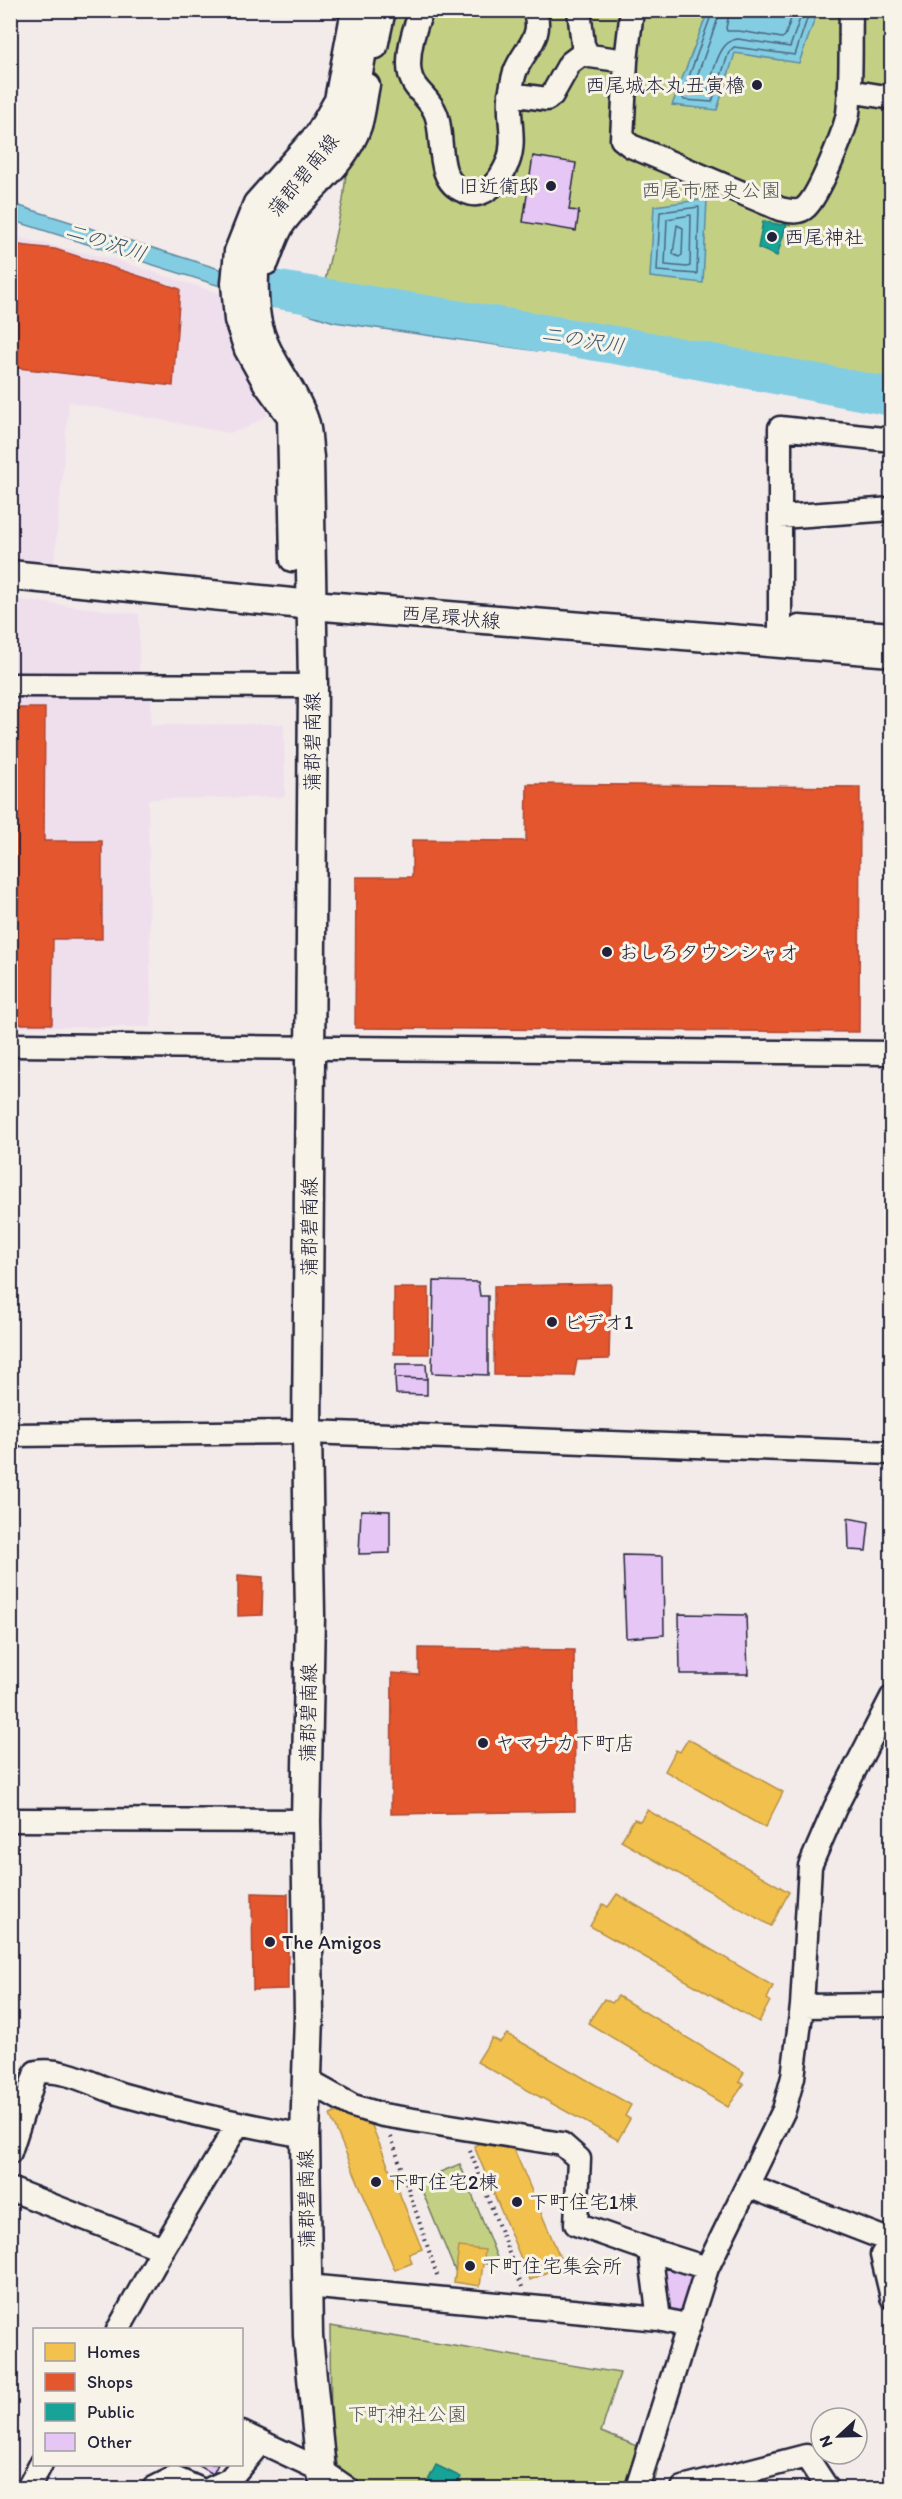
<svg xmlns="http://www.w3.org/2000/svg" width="902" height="2499" viewBox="0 0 902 2499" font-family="Itim,'Klee One',sans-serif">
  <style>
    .built { fill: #efdfed }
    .green { fill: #c3d084; stroke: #727960; stroke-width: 1.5 }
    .water { fill: #83cde3; stroke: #5c89a0; stroke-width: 1.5 }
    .homes { fill: #f2c14e; stroke: #b49148; stroke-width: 1.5 }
    .shops { fill: #e4572e; stroke: #aa4732; stroke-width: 1.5 }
    .public { fill: #17a398; stroke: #1a7c7c; stroke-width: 1.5 }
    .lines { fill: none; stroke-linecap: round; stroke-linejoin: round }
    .shore { stroke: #49667e; stroke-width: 1.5 }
    .river { stroke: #83cde3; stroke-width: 38 }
    .building { fill: #e5c6f4; stroke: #22223b; stroke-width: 1.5 }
    .minor-casing { stroke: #22223b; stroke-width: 27 }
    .major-casing { stroke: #22223b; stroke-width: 33 }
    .path { stroke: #22223b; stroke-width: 4; stroke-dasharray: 1.5 4.5; stroke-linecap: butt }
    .minor { stroke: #f7f3e8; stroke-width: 22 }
    .major { stroke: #f7f3e8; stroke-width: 28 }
    .poi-dot { fill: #22223b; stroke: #f7f3e8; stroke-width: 2 }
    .labels { text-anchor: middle; stroke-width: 6; stroke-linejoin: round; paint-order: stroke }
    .poi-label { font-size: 20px; fill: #22223b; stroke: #f7f3e8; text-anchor: start }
    .street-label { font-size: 20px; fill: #22223b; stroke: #f7f3e8 }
    .park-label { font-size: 20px; fill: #525651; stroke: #f7f3e8 }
    .water-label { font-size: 21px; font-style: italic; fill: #3f556d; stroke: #f7f3e8 }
  </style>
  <rect width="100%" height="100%" fill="#f3eaea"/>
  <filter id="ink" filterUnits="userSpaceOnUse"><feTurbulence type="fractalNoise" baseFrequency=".0167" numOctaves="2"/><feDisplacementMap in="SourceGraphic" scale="12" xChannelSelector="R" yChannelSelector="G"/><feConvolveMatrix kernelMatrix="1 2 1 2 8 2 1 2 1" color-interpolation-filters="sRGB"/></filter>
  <g filter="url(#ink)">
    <path class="built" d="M 11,236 L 113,259 L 227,296 L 236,344 L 246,375 L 268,415 L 244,429 L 228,433 L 69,402 L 54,564 L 11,559 Z
      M 11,599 L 139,614 L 139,691 L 151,691 L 151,725 L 284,724 L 285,797 L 148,799 L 151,1027 L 11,1027 Z"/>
    <path class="green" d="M 386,11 L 891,11 L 891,398 L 317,316 L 343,201 L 349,147 Z
      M 460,2164 L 498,2260 L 488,2264 L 462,2260 L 456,2273 L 418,2181 Z
      M 330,2326 L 620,2373 L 601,2432 L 661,2455 L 653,2488 L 342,2488 L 331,2433 Z"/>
    <path class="water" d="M 803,10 L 817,13 L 799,63 L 735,53 L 717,110 L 672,105 L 708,11 Z
      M 707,199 L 703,283 L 650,277 L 654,206 Z
      M 10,203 L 337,306 L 891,393 L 891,401 L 334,322 L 11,220 Z"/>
    <path class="homes" d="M 688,1739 L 783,1792 L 765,1828 L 665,1771 L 676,1750 L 680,1752 Z
      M 647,1810 L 789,1892 L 771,1926 L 621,1841 L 634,1819 L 640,1821 Z
      M 617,1894 L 773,1986 L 767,1999 L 770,2001 L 759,2022 L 590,1926 L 603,1904 L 608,1907 Z
      M 618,1996 L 744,2072 L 739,2082 L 744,2084 L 728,2107 L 588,2023 L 604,1999 L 612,2003 Z
      M 507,2034 L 631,2105 L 625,2116 L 630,2119 L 618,2140 L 477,2062 L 492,2038 L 500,2042 Z
      M 352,2106 L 366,2111 L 422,2249 L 409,2254 L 412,2263 L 395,2270 L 330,2115 Z
      M 493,2136 L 498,2146 L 510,2140 L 560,2257 L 545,2263 L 548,2272 L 530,2280 L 474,2146 Z
      M 459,2247 L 485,2250 L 480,2286 L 454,2282 Z"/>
    <path class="shops" d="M 10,244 L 55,249 L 180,289 L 173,386 L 10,367 Z
      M 10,708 L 45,708 L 44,841 L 102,841 L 102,939 L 53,939 L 52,1024 L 10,1024 Z
      M 527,784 L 860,787 L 859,1032 L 355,1028 L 356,877 L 412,877 L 412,840 L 526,841 Z
      M 611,1284 L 609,1359 L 577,1360 L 574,1376 L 494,1375 L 494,1286 Z
      M 394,1288 L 429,1288 L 429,1354 L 394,1354 Z
      M 238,1575 L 263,1577 L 262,1615 L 238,1616 Z
      M 419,1648 L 574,1650 L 575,1811 L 391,1814 L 392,1673 L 419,1675 Z
      M 252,1893 L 288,1894 L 288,1989 L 253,1990 Z"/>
    <path class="public" d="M 763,221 L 781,225 L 787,223 L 777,256 L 758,248 Z
      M 436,2465 L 461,2477 L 455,2488 L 424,2488 Z"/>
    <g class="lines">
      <path class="shore" d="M 713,10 L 682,96 L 684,100 L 712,102 L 729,52 L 734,47 L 795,55 L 810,10
        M 721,10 L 692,90 L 694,94 L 707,94 C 713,77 717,40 738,39 L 790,47 L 803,10
        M 730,10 L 726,28 L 727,31 L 739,31 L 782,38 L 785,36 L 794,10
        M 699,207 L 697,274 L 657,271 L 660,212 Z
        M 691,215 L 690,266 L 687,267 L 665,265 L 667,219 Z
        M 677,225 L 683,228 L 682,255 L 679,257 L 673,254 Z"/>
      <path class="river" d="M 273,289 L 633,348 L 892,397"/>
    </g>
    <path class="building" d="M 533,156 L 576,163 L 569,210 L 579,211 L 576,231 L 523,222 Z
      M 434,1281 L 478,1282 L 480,1296 L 488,1296 L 488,1375 L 432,1373 Z
      M 396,1364 L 426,1364 L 427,1379 L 395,1378 Z
      M 395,1378 L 427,1379 L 427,1395 L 396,1394 Z
      M 361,1510 L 390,1511 L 390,1553 L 359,1554 Z
      M 848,1518 L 869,1522 L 866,1551 L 849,1550 Z
      M 623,1555 L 663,1556 L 664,1635 L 626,1638 Z
      M 679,1614 L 746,1615 L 748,1674 L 680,1674 Z
      M 655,2259 L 696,2275 L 678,2322 L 666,2318 Z
      M 196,2464 L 218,2464 L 213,2474 Z"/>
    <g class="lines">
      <defs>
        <path id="minor" d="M 422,10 C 415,26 409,47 409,64 C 409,91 428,93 436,114 C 445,137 434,181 464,191 C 469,193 472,195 477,194 C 492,191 502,176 508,162 C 517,139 506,114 511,90 C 512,84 513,78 515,72 C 524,48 545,38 534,10
          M 579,10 L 583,45 L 586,51
          M 632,10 L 626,61 L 622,139 L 631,146 L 780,209 C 789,211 799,214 806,207 C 819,195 845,131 848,113 C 852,79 850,44 851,10
          M 376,47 L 384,10
          M 849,91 L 892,98
          M 510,94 L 547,99 L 552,95 L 570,63 L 586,51 L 590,56 L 626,61
          M 267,263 C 272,251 276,236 283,225 C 307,191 346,168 360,126 C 364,113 365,99 368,85
          M 780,517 L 892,509
          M 292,560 L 289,417 L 265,384 L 246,350 L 236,320 L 233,283 L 236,251 L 255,203 L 317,133 L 336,100 L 353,10
          M 799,627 L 892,634
          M 780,643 L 780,428 L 892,440
          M 10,685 L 313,686
          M 10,1045 L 892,1053
          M 10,1435 L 307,1432 L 892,1453
          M 10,1820 L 306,1821
          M 802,2006 L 892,2005
          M 308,2081 L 353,2106 L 383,2115 L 562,2144 L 579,2159 L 576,2224 L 650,2250 L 707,2268
          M 10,2152 L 36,2072 C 66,2067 96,2087 124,2095 C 184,2112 244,2125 305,2136
          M 748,2186 L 883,2238 L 892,2247
          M 10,2189 L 163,2249
          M 889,2245 L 882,2255 L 892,2297
          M 650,2250 L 659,2319
          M 307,2286 L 659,2319 L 689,2326
          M 118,2330 L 163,2249 L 238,2124
          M 242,2433 L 321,2470 L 347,2488
          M 28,2488 L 41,2464
          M 154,2488 L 174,2478 L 197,2488
          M 212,2488 L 229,2480 L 260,2443
          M 637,2488 L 707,2268 L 784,2110 L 793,2077 L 802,2006 L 810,1866 L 835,1808 L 892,1697
          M 683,2488 L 806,2456 L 827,2488"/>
        <path id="major" d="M 10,575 L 312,605 L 892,652
          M 326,2488 L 321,2470 L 308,2336 L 305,2136 L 309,2016 L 306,1821 L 310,1615 L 307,1432 L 313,686 L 309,457 C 307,445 308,431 304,421 C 290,380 259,355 255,310 C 250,259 258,222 293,184 C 305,172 322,160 332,146 C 357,107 360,55 369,10"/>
      </defs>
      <use href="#minor" class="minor-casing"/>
      <use href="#major" class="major-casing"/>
      <path class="path" d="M 391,2137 L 438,2278
        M 470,2151 L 522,2287"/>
      <use href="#minor" class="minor"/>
      <use href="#major" class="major"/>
    </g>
  </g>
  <g class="poi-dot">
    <circle cx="757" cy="85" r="6"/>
    <circle cx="551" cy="186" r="6"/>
    <circle cx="772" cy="237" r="6"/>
    <circle cx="607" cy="952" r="6"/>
    <circle cx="552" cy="1322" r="6"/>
    <circle cx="483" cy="1743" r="6"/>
    <circle cx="270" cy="1942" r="6"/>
    <circle cx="376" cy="2182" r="6"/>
    <circle cx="517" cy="2202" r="6"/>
    <circle cx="470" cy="2266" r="6"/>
  </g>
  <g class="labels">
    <g class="poi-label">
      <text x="745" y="92" text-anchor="end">西尾城本丸丑寅櫓</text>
      <text x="539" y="193" text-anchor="end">旧近衛邸</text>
      <text x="784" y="244">西尾神社</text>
      <text x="619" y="959">おしろタウンシャオ</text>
      <text x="564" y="1329">ビデオ1</text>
      <text x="495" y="1750">ヤマナカ下町店</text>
      <text x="282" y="1949">The Amigos</text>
      <text x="388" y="2189">下町住宅2棟</text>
      <text x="529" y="2209">下町住宅1棟</text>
      <text x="482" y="2273">下町住宅集会所</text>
    </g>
    <g class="street-label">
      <text transform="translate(303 175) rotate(-51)" y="7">蒲郡碧南線</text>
      <text transform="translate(451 617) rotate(5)" y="7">西尾環状線</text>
      <text transform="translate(312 742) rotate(-90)" y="7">蒲郡碧南線</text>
      <text transform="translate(309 1227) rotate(-90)" y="7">蒲郡碧南線</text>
      <text transform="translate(308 1713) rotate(-89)" y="7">蒲郡碧南線</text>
      <text transform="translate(306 2199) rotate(-91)" y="7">蒲郡碧南線</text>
    </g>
    <g class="park-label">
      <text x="711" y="197">西尾市歴史公園</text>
      <text x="407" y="2421">下町神社公園</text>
    </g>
    <g class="water-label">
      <text transform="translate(106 242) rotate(18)" y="7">二の沢川</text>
      <text transform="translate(583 340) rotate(9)" y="7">二の沢川</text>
    </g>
  </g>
  <rect width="902" height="2499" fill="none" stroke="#f7f3e8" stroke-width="36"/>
  <rect x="18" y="18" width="866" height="2463" fill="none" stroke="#22223b" stroke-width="2" filter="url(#ink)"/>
  <rect x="33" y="2328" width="210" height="138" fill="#f7f3e8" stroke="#a29fa3" stroke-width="1.5"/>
  <rect x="45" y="2343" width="30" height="18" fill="#f2c14e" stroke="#a29fa3" stroke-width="1.5"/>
  <text x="87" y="2358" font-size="18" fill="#22223b">Homes</text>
  <rect x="45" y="2373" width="30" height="18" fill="#e4572e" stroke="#a29fa3" stroke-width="1.5"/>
  <text x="87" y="2388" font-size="18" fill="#22223b">Shops</text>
  <rect x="45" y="2403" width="30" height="18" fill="#17a398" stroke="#a29fa3" stroke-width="1.5"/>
  <text x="87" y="2418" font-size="18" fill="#22223b">Public</text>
  <rect x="45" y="2433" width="30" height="18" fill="#e5c6f4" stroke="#a29fa3" stroke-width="1.5"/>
  <text x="87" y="2448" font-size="18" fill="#22223b">Other</text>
  <g transform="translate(839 2436) rotate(248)"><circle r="28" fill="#f7f3e8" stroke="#a29fa3" stroke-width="1.5"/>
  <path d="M0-4.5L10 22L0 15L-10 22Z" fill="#22223b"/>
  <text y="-9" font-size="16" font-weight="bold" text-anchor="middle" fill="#22223b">N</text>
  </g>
</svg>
